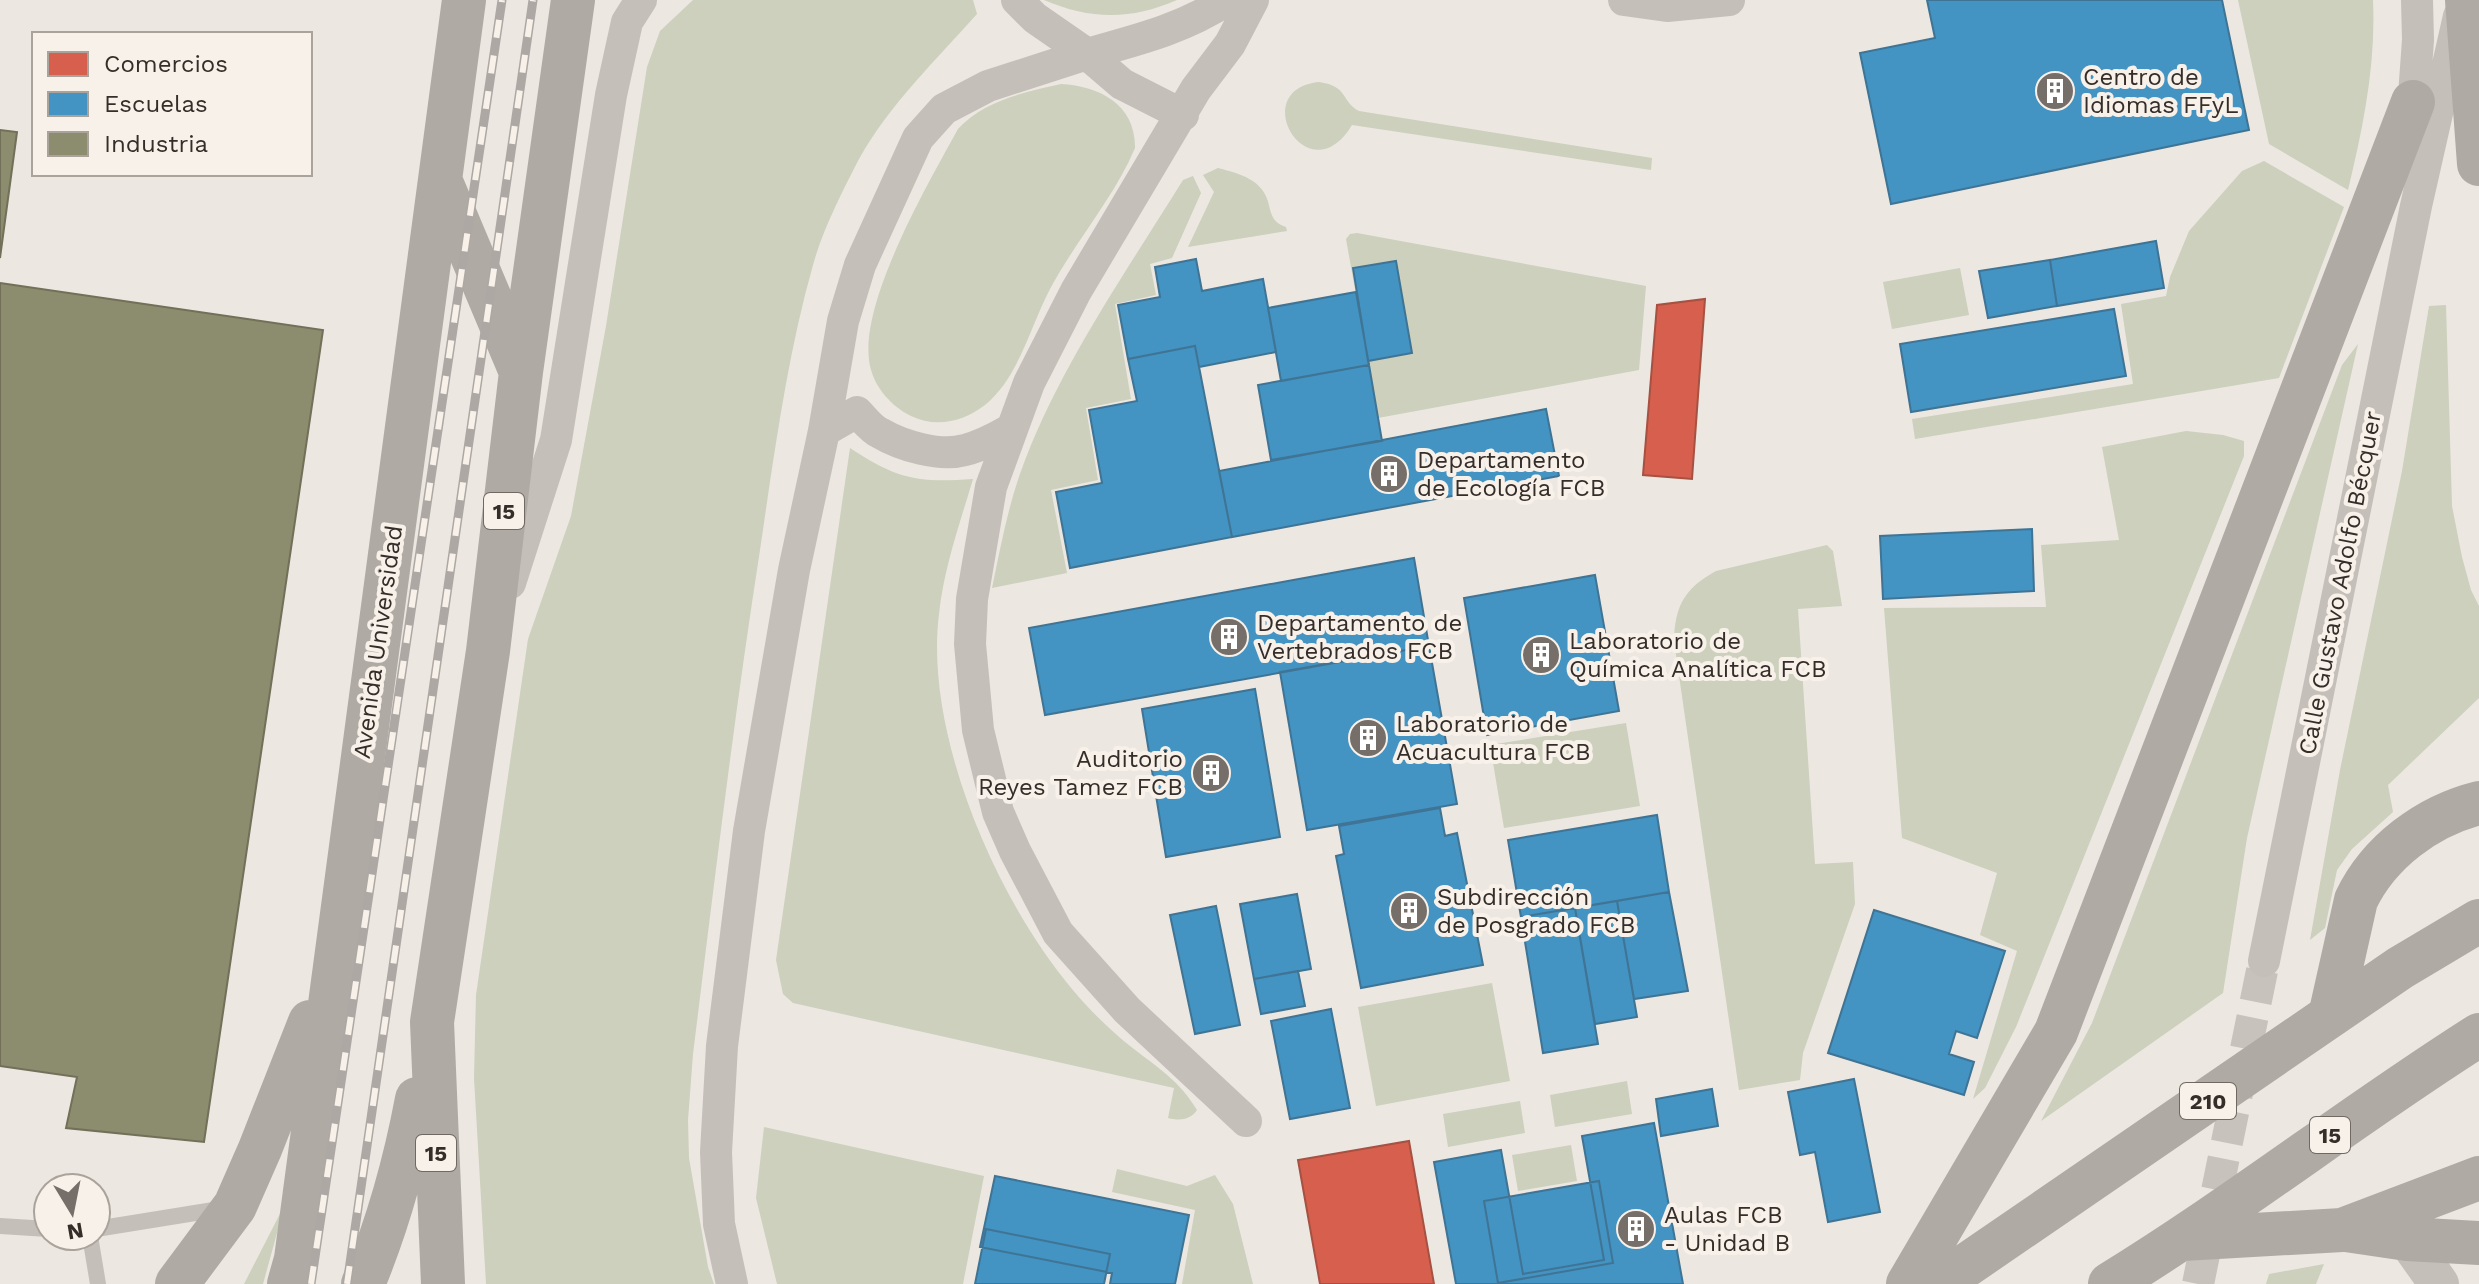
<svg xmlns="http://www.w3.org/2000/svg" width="2479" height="1284" viewBox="0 0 2479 1284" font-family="'Work Sans',sans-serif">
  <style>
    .green { fill: #ccd0bc }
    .shops { fill: #d6604d; stroke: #a65142; stroke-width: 2 }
    .schools { fill: #4393c3; stroke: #3f7495; stroke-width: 2 }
    .industry { fill: #8c8c6e; stroke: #727059; stroke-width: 2 }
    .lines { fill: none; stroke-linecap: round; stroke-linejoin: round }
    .minor-tunnel { stroke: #c7c2bc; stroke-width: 32; stroke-dasharray: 32 16; stroke-linecap: butt }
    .service { stroke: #c5bfba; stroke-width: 16 }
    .minor { stroke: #c5bfba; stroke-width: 32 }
    .tertiary { stroke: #c5bfba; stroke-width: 40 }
    .trunk { stroke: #afaaa4; stroke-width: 44 }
    .rail-casing { stroke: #ada8a4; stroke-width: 9 }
    .rail { stroke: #f8f1e9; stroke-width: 6; stroke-dasharray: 18; stroke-linecap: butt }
    .labels { text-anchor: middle; stroke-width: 8; stroke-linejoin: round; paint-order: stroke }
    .shield { fill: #f8f1e9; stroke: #706863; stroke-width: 2 }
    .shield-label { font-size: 22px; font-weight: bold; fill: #352d29 }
    .poi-label { font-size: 24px; fill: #352d29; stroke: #f8f1e9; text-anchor: start }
    .street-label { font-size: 24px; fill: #352d29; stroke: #f8f1e9 }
  </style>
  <rect width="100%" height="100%" fill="#ece7e1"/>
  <path class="green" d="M 693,0 L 973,0 L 977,14 C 936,60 889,105 859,159 C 842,192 823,229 813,265 C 787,357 774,455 760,550 C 734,717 714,885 693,1054 L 688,1120 L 689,1158 L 708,1267 L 714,1284 L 486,1284 L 474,1078 L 476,995 L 528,639 L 571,516 L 606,326 L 647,67 L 660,31 Z
    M 1044,0 L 1177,0 C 1131,20 1091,20 1044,0 Z
    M 2238,0 L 2373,0 C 2376,65 2363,128 2348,190 L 2269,144 Z
    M 1319,82 C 1349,86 1341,102 1359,111 L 1652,158 L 1651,170 L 1352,125 C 1309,197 1245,90 1319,82 Z
    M 1061,84 C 1100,86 1136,105 1135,148 C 1115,196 1075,242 1050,289 C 1030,327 1019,377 985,405 C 963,422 936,428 911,416 C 891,406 875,388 870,366 C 857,305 928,184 958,129 C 983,101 1025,92 1061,84 Z
    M 2264,161 L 2344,207 L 2279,378 L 1915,439 L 1912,419 L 2133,384 L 2121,304 L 2166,296 L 2170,277 L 2189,231 L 2242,171 Z
    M 1218,168 C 1233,172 1254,177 1263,191 C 1273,205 1266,221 1286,227 L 1287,231 L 1188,247 L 1214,192 L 1203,175 Z
    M 1193,176 L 1201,193 L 1172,258 L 1150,264 L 1156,295 L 1115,304 L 1131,399 L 1086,408 L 1098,480 L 1051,490 L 1067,573 L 992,588 C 1000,550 1007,511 1020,474 C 1056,372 1126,272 1183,180 Z
    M 1357,233 L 1646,286 L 1639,370 L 1378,418 L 1346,239 L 1350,234 Z
    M 1960,268 L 1969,315 L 1892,329 L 1883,282 Z
    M 2446,305 L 2452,506 L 2462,557 L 2471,590 L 2479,606 L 2479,698 L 2388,785 L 2393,812 L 2352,849 L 2337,870 L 2325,928 L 2310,940 L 2340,770 L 2402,471 L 2429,306 Z
    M 2358,344 L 2247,838 L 2223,993 L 2041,1121 L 2092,1023 L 2342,365 Z
    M 2186,431 L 2223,435 L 2244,441 L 2244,456 L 2016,1027 L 1985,1088 L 1973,1099 L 2017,951 L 1980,935 L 1997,873 L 1902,838 L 1884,608 L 2046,607 L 2041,545 L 2119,540 L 2102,447 Z
    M 850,448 C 897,479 917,483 973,479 C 960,523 944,567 939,614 C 924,733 996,899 1072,989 C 1086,1006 1102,1022 1118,1036 C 1149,1063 1175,1074 1197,1110 C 1190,1120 1180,1121 1168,1118 L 1174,1088 L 793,1003 L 783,994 L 776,960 Z
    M 1827,545 L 1833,551 L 1842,606 L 1798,609 L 1815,864 L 1853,862 L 1855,904 L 1803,1053 L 1800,1080 L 1739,1090 L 1674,641 C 1675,605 1685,588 1716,571 Z
    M 1626,723 L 1640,806 L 1504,828 L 1490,745 Z
    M 1492,983 L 1510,1081 L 1376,1106 L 1358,1007 Z
    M 1627,1081 L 1632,1114 L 1555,1127 L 1550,1095 Z
    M 1520,1101 L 1525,1133 L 1448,1147 L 1443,1114 Z
    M 764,1127 L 984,1176 L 963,1284 L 777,1284 L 756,1198 Z
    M 1571,1145 L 1577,1181 L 1518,1191 L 1512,1155 Z
    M 1117,1169 L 1187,1186 L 1215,1175 L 1233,1204 L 1253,1284 L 1182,1284 L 1195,1210 L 1112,1192 Z
    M 285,1204 L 263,1284 L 244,1284 Z
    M 2324,1264 L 2316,1284 L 2266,1284 L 2269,1274 Z"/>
  <path class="shops" d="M 1705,299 L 1692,479 L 1643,475 L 1657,305 Z
    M 1409,1141 L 1434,1284 L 1320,1284 L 1298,1160 Z"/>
  <path class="schools" d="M 1927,0 L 2222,0 L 2249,130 L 1891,204 L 1860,53 L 1935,38 Z
    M 2156,241 L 2164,288 L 2057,306 L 2050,260 Z
    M 1196,259 L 1202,291 L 1263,279 L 1276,352 L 1199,367 L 1195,346 L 1128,359 L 1118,305 L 1160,297 L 1155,267 Z
    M 2050,260 L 2057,306 L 1988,318 L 1979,271 Z
    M 1396,261 L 1412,353 L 1368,361 L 1353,268 Z
    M 1356,292 L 1369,365 L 1281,381 L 1268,308 Z
    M 2114,309 L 2126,376 L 1911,412 L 1900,344 Z
    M 1195,346 L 1232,537 L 1070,568 L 1056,492 L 1102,483 L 1089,410 L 1137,401 L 1128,359 Z
    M 1369,365 L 1382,441 L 1271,460 L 1258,385 Z
    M 1546,409 L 1559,476 L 1232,537 L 1219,471 Z
    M 2032,529 L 2034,591 L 1883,599 L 1880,536 Z
    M 1414,558 L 1429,646 L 1045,715 L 1029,628 Z
    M 1595,575 L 1619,711 L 1487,735 L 1464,598 Z
    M 1429,646 L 1457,804 L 1307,830 L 1280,672 Z
    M 1255,689 L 1280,837 L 1166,857 L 1142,709 Z
    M 1440,808 L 1445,836 L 1457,833 L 1483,965 L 1361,988 L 1336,856 L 1344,854 L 1339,826 Z
    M 1657,815 L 1669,892 L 1521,917 L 1508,840 Z
    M 1669,892 L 1688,991 L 1634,999 L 1617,901 Z
    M 1297,894 L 1311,969 L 1254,979 L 1240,904 Z
    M 1617,901 L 1637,1017 L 1595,1024 L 1575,908 Z
    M 1216,906 L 1240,1025 L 1195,1034 L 1170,915 Z
    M 1575,908 L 1598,1044 L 1543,1053 L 1521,917 Z
    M 1874,910 L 2005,951 L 1977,1038 L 1956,1031 L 1949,1054 L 1974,1062 L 1964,1095 L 1828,1053 Z
    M 1298,971 L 1305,1006 L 1261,1014 L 1254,979 Z
    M 1331,1009 L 1350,1108 L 1290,1119 L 1271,1021 Z
    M 1854,1079 L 1880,1212 L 1828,1222 L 1815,1152 L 1800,1155 L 1788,1092 Z
    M 1712,1089 L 1718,1126 L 1661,1136 L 1656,1099 Z
    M 1654,1123 L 1683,1284 L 1456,1284 L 1434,1162 L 1501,1150 L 1523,1274 L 1604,1260 L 1582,1136 Z
    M 995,1176 L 1189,1215 L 1175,1284 L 1110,1284 L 1112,1273 L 980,1247 Z
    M 1599,1181 L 1613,1263 L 1498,1283 L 1484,1201 Z
    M 986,1229 L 1110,1254 L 1104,1284 L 975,1284 Z"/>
  <path class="industry" d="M 0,130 L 17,132 L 0,258 Z
    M 0,283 L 323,330 L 204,1142 L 66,1128 L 77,1077 L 0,1066 Z"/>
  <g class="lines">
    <path class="minor-tunnel" d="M 2198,1284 L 2264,961"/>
    <path class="service" d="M 0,1226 L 48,1229
      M 96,1229 L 226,1208
      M 90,1236 L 98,1284"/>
    <path class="minor" d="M 1017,0 L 1035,18 L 1087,54 C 1137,40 1183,29 1227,0
      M 1624,0 L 1667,6 L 1729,0
      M 2412,123 L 2418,40 L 2417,0
      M 824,431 L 857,412 C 864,419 871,429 880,433 C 902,446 940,457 965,450 C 981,446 996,438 1010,430
      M 510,583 L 556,440 L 611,95 L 627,22 L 641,0
      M 2264,961 L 2416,206 L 2459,16
      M 1246,1121 L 1127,1010 L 1058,933 L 1015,851 L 998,812 L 978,730 L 970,644 L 972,599 L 991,487 L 1029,383 L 1076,291 L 1196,89 L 1230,44 L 1253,0
      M 732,1284 L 719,1224 L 716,1152 L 722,1046 L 749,831 L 794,570 L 824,431 L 843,321 L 860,265 L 918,138 L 944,109 L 988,86 L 1087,54 L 1122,84 L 1183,115"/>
    <path class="tertiary" d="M 2407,1239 L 2439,1284"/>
    <path class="trunk" d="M 2467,0 L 2479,164
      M 441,182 L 521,372
      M 2330,1016 L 2356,900 C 2379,852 2427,816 2479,803
      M 2346,1230 L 2407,1239 L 2479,1243
      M 2183,1239 L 2342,1230 L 2479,1178
      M 177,1284 L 235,1206 L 260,1149 L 310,1022
      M 289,1284 L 296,1259 L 464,0
      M 363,1284 C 388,1224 405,1163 417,1099
      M 443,1284 L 432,1022 L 488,651 L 521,372 L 573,0
      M 1908,1284 L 2056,1032 L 2413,102
      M 1939,1284 L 2400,968 L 2479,921
      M 2110,1284 C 2237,1206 2354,1114 2479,1035"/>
    <defs>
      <path id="rail" d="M 311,1284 L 502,0
        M 347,1284 L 533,0"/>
    </defs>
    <use href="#rail" class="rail-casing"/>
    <use href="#rail" class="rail"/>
  </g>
  <defs>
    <symbol id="building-disc" viewBox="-11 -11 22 22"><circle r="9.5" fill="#756e69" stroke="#f8f1e9"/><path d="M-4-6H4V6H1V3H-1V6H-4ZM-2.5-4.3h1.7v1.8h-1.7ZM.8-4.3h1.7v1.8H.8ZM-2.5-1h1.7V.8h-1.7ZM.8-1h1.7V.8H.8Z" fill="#fff"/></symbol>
  </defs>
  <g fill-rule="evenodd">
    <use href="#building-disc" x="2033" y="69" width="44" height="44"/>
    <use href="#building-disc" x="1367" y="452" width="44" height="44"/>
    <use href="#building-disc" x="1207" y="615" width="44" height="44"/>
    <use href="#building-disc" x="1519" y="633" width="44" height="44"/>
    <use href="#building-disc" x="1346" y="716" width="44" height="44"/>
    <use href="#building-disc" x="1189" y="751" width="44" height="44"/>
    <use href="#building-disc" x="1387" y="889" width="44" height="44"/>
    <use href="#building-disc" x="1614" y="1207" width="44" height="44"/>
  </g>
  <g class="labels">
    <g class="shield">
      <rect x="484" y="493" width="40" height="36" rx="6"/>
      <rect x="2180" y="1083" width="56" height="36" rx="6"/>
      <rect x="2310" y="1117" width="40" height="36" rx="6"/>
      <rect x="416" y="1135" width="40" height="36" rx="6"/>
    </g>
    <g class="shield-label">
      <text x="504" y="519">15</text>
      <text x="2208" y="1109">210</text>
      <text x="2330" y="1143">15</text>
      <text x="436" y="1161">15</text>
    </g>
    <g class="poi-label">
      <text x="2083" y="85">Centro de<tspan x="2083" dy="28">Idiomas FFyL</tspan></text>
      <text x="1417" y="468">Departamento<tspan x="1417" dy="28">de Ecología FCB</tspan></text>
      <text x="1257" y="631">Departamento de<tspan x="1257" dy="28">Vertebrados FCB</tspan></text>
      <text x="1569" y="649">Laboratorio de<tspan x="1569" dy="28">Química Analítica FCB</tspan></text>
      <text x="1396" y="732">Laboratorio de<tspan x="1396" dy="28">Acuacultura FCB</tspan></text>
      <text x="1183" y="767" text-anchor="end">Auditorio<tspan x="1183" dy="28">Reyes Tamez FCB</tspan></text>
      <text x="1437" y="905">Subdirección<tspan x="1437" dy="28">de Posgrado FCB</tspan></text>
      <text x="1664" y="1223">Aulas FCB<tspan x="1664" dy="28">- Unidad B</tspan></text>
    </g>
    <g class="street-label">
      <text transform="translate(2340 583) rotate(-79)" y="8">Calle Gustavo Adolfo Bécquer</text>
      <text transform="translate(378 642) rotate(-82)" y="8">Avenida Universidad</text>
    </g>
  </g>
  <rect x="32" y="32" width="280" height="144" fill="#f8f1e9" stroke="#aaa39c" stroke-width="2"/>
  <rect x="48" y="52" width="40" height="24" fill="#d6604d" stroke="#aaa39c" stroke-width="2"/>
  <text x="104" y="72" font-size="24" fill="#352d29">Comercios</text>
  <rect x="48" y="92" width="40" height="24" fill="#4393c3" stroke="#aaa39c" stroke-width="2"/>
  <text x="104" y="112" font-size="24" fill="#352d29">Escuelas</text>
  <rect x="48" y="132" width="40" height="24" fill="#8c8c6e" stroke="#aaa39c" stroke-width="2"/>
  <text x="104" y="152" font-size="24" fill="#352d29">Industria</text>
  <g transform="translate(72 1212) rotate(170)"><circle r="38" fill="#f8f1e9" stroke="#aaa39c" stroke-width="2"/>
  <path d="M0-6L14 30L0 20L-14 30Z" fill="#756e69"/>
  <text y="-12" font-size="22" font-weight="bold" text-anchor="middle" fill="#352d29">N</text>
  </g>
</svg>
